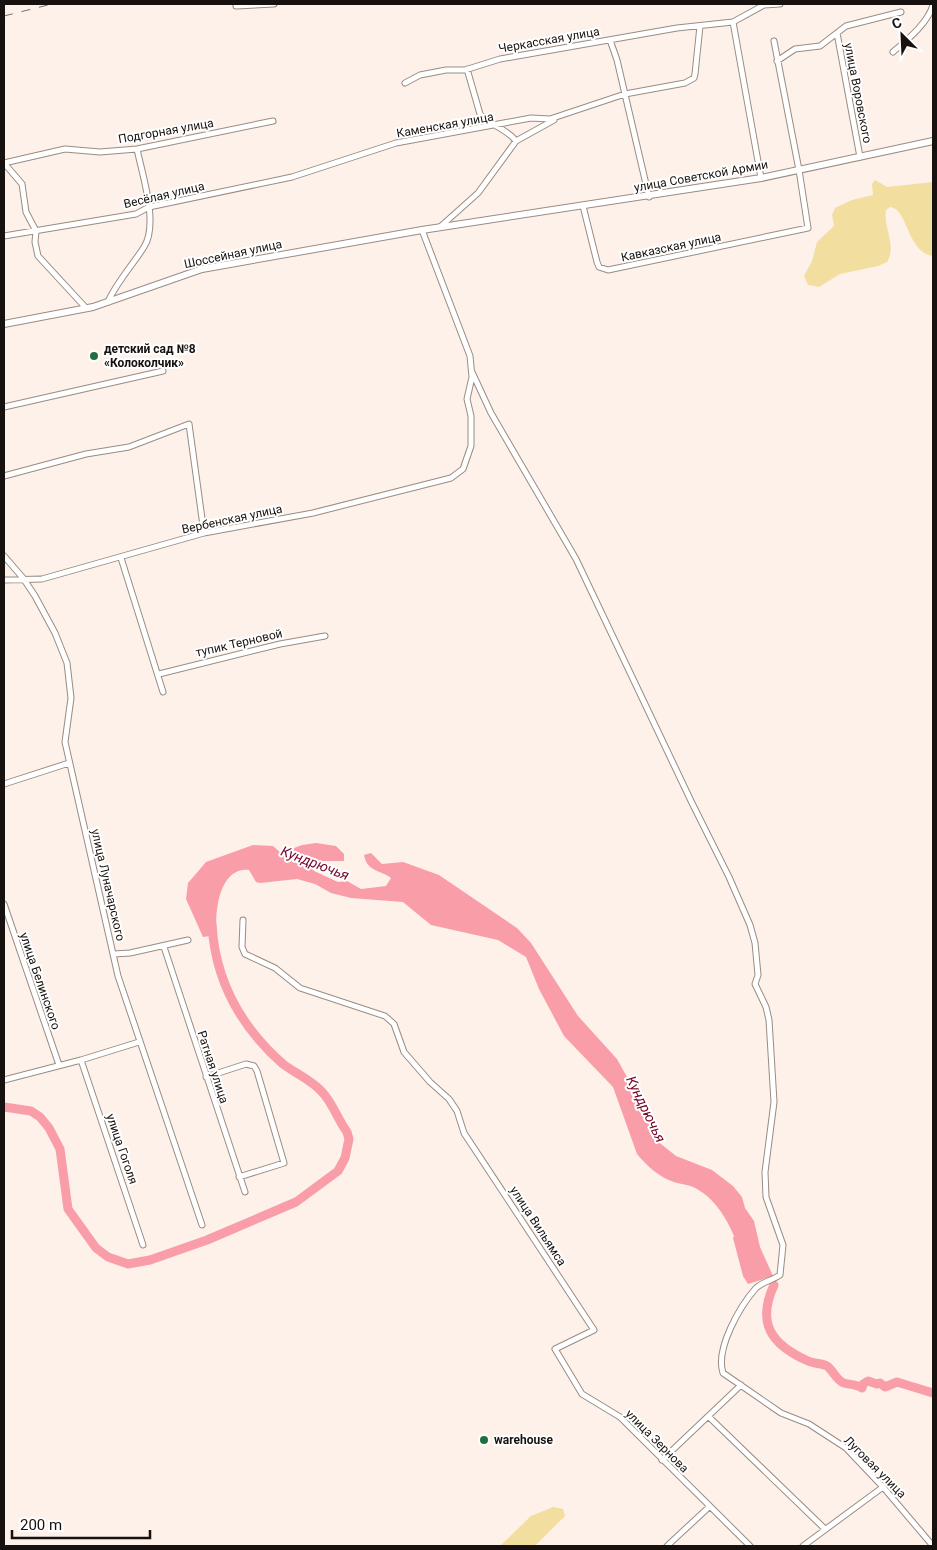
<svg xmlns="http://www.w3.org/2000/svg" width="937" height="1550" viewBox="0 0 937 1550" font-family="Roboto,sans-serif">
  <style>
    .green { fill: #f2de9f }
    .water { fill: #f99da8 }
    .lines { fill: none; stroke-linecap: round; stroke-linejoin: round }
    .river { stroke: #f99da8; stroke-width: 9 }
    .minor-casing { stroke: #998c83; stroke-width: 7 }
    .major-casing { stroke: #998c83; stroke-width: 8 }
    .minor { stroke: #fff; stroke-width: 5 }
    .major { stroke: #fff; stroke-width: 6 }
    .rail { stroke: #776e6a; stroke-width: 1; stroke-dasharray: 9 9; stroke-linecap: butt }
    .poi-dot { fill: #206f40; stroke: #fff; stroke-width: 2 }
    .labels { text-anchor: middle; stroke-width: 4; stroke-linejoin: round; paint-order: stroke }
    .street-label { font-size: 12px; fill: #17120f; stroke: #fff }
    .poi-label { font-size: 12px; font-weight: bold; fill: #17120f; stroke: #fff; text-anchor: start }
    .water-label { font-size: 14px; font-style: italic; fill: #750529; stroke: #fff }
  </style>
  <rect width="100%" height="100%" fill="#fef1ea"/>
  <path class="green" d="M 875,180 L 887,187 L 933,182 L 933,256 C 907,253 908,208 890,207 L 886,210 C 883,227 897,245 887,262 L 878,266 L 840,274 L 819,287 L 808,285 L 804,276 L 812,261 L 817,242 L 834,226 L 832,215 L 835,208 L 852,200 L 873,195 L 872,184 Z
    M 553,1507 L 563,1509 L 565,1516 L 535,1546 L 500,1546 L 531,1516 Z"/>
  <path class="water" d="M 316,843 L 336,846 L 344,854 L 344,861 L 317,861 L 309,864 L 314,871 L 338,882 L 347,881 L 361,889 L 386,886 L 391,878 C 381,870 367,872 364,855 L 371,853 L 382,864 L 403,862 L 439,875 L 517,928 L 531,943 L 578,1016 L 617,1059 L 632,1086 L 656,1140 L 676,1156 L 712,1170 L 733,1186 L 742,1197 L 745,1208 L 754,1221 L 760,1247 L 773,1276 L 748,1284 L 743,1276 L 733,1238 L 734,1236 C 726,1217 713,1196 693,1187 C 686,1184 680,1184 674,1182 C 660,1178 646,1165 637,1154 L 613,1087 L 564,1036 L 539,989 L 526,957 L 498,940 L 431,925 L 403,902 L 351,898 L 331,893 L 315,884 L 297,879 L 260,883 L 256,882 L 249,870 C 219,867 214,913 217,935 L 203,937 L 186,899 L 188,883 L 206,862 L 253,845 L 273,846 L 281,853 L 302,845 Z"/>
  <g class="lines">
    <path class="river" d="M 4,1107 L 31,1111 L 40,1117 L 49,1128 L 60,1149 L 68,1209 L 96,1248 L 108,1257 L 128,1264 L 150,1260 L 207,1240 L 296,1202 L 338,1171 L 345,1158 L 349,1139 L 347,1132 C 338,1120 333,1104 323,1093 C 312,1080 296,1074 283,1064 C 241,1027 215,981 212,924
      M 774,1285 C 756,1324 772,1345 808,1361 C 814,1364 822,1363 827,1366 C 833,1370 836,1380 844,1383 C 851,1385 856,1384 862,1388 L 863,1384 L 868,1381 L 877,1384 L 880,1383 L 885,1387 L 897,1382 L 933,1393"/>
    <defs>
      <path id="minor" d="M 236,6 L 274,4
        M 733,22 L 761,178
        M 837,33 L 860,157
        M 610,40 L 617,60 L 649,197
        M 893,52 C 907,40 928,23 933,5
        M 777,61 L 795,49 L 820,46 L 846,26 L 901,12
        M 467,69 L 480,114 C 491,126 506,128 516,141
        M 405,83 L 420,75 L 446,70 L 465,70 L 500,59 L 677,28 L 733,22 L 764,5 L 780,4
        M 4,163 L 65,149 L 100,152 L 137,149 L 273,121
        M 4,163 L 22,184 L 26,212 L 36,231 L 35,242 L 38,256 L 86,308
        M 583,206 L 597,262 L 599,267 L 608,270 L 808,228 L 799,170 L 774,41
        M 440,227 L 478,193 L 516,141 L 554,120
        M 4,236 L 136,214 L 149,207 L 292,177 L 396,143 L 531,118 L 550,119 L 625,94 L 685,83 L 694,78 L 695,74 L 700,26
        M 108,302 C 114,286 134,263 144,247 C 159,224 142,174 137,149
        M 472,372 L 491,413 L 576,559 L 692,803 L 729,877 L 750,925 L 755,943 L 758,975 L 755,984 L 766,1007 L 769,1020 L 774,1102 L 765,1172 L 766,1197 L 783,1245 L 780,1275 C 773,1280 762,1282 756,1288 C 740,1306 715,1349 723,1373 L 781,1413 L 809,1424 L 846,1448 L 883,1487 L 933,1546
        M 4,407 L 163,371
        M 4,476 L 86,454 L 129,447 L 189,424 L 204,533
        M 4,556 L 23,578 L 35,596 L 55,633 L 67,663 L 71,698 L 65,742 L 118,976 L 202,1225
        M 121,558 L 163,692
        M 4,580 L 42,579 L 204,533 L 313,513 L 451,478 L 463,469 L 471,446 L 471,416 L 467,399 L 472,377 L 470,356 L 422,230
        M 159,674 L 280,644 L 325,636
        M 4,784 L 69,763
        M 4,904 L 59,1065
        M 243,920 L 242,947 L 245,954 L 275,968 L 300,988 L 385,1016 L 394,1024 L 404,1052 L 430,1082 L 449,1099 L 457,1111 L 464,1133 L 594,1330 L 555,1349 L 582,1394 L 620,1417 L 750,1546
        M 164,947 L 245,1192
        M 114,954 L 130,953 L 188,940
        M 81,1060 L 143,1245
        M 206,1077 L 246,1064 L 254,1066 L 257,1071 L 284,1163 L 239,1177
        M 4,1080 L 81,1060 L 139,1042
        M 709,1417 L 825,1529
        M 662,1460 L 741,1385
        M 667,1546 L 709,1507
        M 803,1546 L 883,1487"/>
      <path id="major" d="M 4,324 L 93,307 L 202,269 L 422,230 L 761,178 L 933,141"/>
    </defs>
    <use href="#minor" class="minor-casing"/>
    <use href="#major" class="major-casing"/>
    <use href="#minor" class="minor"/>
    <use href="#major" class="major"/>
    <path class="rail" d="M 4,16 L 52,4"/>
  </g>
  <g class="poi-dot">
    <circle cx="94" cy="356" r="5"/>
    <circle cx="484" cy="1440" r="5"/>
  </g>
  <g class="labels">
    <g class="street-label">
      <text transform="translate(549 40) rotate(-10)" y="4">Черкасская улица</text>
      <text transform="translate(858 93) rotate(79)" y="4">улица Воровского</text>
      <text transform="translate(445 125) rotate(-10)" y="4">Каменская улица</text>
      <text transform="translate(166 131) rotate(-10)" y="4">Подгорная улица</text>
      <text transform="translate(701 176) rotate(-10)" y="4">улица Советской Армии</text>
      <text transform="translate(164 195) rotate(-13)" y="4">Весёлая улица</text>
      <text transform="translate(671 247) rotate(-12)" y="4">Кавказская улица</text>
      <text transform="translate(233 254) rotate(-12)" y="4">Шоссейная улица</text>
      <text transform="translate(232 519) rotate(-12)" y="4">Вербенская улица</text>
      <text transform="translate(239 643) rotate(-13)" y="4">тупик Терновой</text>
      <text transform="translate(108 885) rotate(77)" y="4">улица Луначарского</text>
      <text transform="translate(40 981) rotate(71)" y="4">улица Белинского</text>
      <text transform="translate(213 1067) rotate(72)" y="4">Ратная улица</text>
      <text transform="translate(122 1149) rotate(71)" y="4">улица Гоголя</text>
      <text transform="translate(538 1226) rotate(57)" y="4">улица Вильямса</text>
      <text transform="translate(657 1441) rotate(45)" y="4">улица Зернова</text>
      <text transform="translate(875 1467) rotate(45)" y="4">Луговая улица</text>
    </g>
    <g class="poi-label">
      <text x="104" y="353">детский сад №8<tspan x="104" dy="14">«Колоколчик»</tspan></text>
      <text x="494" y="1444">warehouse</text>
    </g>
    <g class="water-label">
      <text transform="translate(315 863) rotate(21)" y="5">Кундрючья</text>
      <text transform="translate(646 1109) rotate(64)" y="5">Кундрючья</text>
    </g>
  </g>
  <rect width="937" height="1550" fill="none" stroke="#17120f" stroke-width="10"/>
  <g transform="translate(902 35) rotate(336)" stroke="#ffffff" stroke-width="4" paint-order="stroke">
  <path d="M0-4L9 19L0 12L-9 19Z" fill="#17120f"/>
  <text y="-8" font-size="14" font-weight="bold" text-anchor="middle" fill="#17120f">С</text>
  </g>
  <path d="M12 1530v8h138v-8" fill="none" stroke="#17120f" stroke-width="2.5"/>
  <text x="20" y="1530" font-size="15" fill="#17120f" stroke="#ffffff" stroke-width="4" paint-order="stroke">200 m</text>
</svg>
